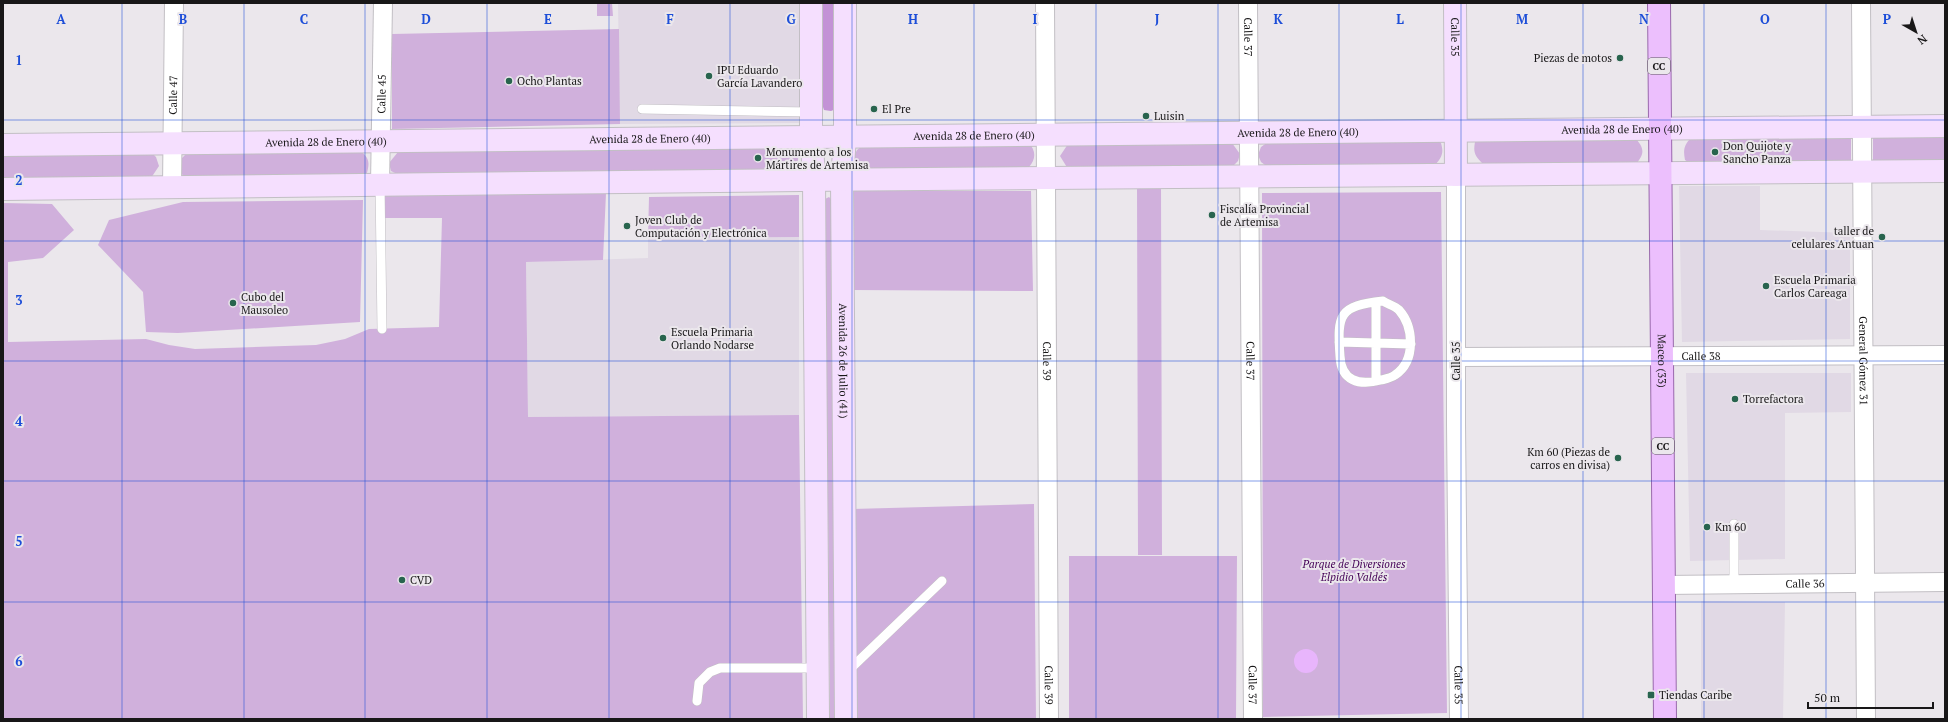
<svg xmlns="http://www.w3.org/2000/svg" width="1948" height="722" viewBox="0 0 1948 722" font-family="'PT Serif',serif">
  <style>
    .built { fill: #e1d9e5 }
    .green { fill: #d0b0dc }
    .forest { fill: #c392d6 }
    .water { fill: #e8b5fc }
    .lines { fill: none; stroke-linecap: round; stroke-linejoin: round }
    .service-casing { stroke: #c2bfc4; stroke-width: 10 }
    .minor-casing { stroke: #c2bfc4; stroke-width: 20 }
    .secondary-casing { stroke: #c2bfc4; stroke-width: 24 }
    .primary-casing { stroke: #9969ac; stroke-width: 24 }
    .service { stroke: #fff; stroke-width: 9 }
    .minor { stroke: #fff; stroke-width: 18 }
    .secondary { stroke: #f5dffe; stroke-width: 22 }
    .primary { stroke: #ecbffd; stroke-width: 22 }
    .grid { fill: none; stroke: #1d4ed8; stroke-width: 1; stroke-opacity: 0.55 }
    .poi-dot { fill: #28644e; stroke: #ebe7ec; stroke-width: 1.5 }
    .labels { text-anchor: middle; stroke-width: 4; stroke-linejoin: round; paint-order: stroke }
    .shield { fill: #ebe7ec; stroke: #575558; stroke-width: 1 }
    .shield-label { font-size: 10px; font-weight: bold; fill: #181718 }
    .street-label { font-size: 11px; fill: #181718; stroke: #ebe7ec }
    .poi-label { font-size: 11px; fill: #181718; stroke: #ebe7ec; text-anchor: start }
    .park-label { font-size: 11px; font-style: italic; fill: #430056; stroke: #ebe7ec }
    .grid-label { font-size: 13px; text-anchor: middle; font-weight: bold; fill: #1d4ed8; stroke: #ebe7ec; stroke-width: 4; stroke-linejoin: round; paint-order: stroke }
  </style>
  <rect width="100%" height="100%" fill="#ebe7ec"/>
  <path class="built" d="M 618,3 L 799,3 L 799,123 L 620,124 Z
    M 1679,186 L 1760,186 L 1760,230 L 1850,233 L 1850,339 L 1682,342 Z
    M 799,237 L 799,415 L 528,417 L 526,262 L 648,258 L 648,238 Z
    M 1686,373 L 1851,373 L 1851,412 L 1785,413 L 1785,559 L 1690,561 Z
    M 1701,601 L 1785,602 L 1783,719 L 1701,719 Z"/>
  <path class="green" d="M 597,3 L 612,3 L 613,16 L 597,16 Z
    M 619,29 L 620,124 L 392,129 L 392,34 Z
    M 1945,135 L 1945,160 L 1873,160 L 1873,136 Z
    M 1851,137 L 1851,163 L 1691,164 L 1685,160 C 1683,150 1684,145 1691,138 Z
    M 1483,138 L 1636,139 C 1645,149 1644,154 1636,164 L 1483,164 C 1475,156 1473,153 1475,142 Z
    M 1436,140 L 1441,143 C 1444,153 1442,157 1435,165 L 1269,168 L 1261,162 L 1258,155 L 1261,147 L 1268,142 Z
    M 1029,143 C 1036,151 1036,159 1029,167 L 861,169 L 853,158 L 857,150 L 863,145 Z
    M 1232,143 L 1240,154 L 1238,161 L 1231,168 L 1068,169 L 1060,156 L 1068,144 Z
    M 789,144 C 800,153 802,162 790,170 L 399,175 L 391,171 L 389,163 L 398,152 Z
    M 3,151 L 151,152 L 156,157 L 159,166 L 151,178 L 3,178 Z
    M 187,153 L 363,153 C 370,160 369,164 367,173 L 363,177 L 187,178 L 180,173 L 181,159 Z
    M 1137,183 L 1161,183 L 1162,555 L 1138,555 Z
    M 852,191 L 1031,191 L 1033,291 L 852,290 Z
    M 1441,192 L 1447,713 L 1263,717 L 1262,193 Z
    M 606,193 L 603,260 L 526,262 L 528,417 L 799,415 L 803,719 L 3,719 L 3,203 L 52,204 L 74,230 L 43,258 L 8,262 L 8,342 L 146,339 L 169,345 L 195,349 L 316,345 L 345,339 L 369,329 L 439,327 L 442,218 L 380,218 L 380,196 Z
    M 799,195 L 799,237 L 648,238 L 649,197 Z
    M 829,197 L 831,199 L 835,719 L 830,719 L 825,199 Z
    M 363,200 L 360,322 L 178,333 L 146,332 L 143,292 L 98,245 L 109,220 L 183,202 Z
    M 1034,504 L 1036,719 L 856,719 L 852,509 Z
    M 1069,556 L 1237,556 L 1236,719 L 1069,719 Z"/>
  <path class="forest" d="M 822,3 L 835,3 L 836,109 L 831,111 L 824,110 L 822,104 Z"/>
  <path class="water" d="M1294 661a12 12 0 1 1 24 0a12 12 0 1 1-24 0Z"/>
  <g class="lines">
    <defs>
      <path id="service" d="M 642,109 L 811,112
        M 380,184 L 382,329
        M 1383,301 C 1387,304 1395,306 1399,310 C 1414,327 1416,361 1395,375 C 1391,378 1385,379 1381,380 C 1359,386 1341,381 1340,356 C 1337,314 1339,306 1383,301 Z
        M 1339,342 L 1411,344
        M 1376,381 L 1376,302
        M 1734,584 L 1734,524
        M 848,671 L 942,581
        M 697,701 L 699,683 L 710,672 L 720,668 L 817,668"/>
      <g id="minor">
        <path id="s1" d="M 1045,3 L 1049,719"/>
        <path id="s2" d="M 1248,3 L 1253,719"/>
        <path id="s3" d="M 1861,3 L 1866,719"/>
        <path id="s4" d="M 1456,175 L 1456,424 L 1459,719"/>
        <path id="s5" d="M 380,184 L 383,3"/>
        <path id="s6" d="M 172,187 L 174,3"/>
        <path id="s7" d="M 1456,357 L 1945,355"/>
        <path id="s8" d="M 1664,585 L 1945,582"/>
      </g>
      <g id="secondary">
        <path d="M 811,3 L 811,125 L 814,180 L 818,719"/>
        <path id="s9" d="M 845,3 L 845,137 L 842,180 L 846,719"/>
        <path id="s10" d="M 1455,3 L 1456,175"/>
        <path id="s11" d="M 3,145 L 1945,126"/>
        <path d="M 3,189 L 800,180 L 1945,171"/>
      </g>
      <g id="primary">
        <path id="s12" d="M 1659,3 L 1665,719"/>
      </g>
    </defs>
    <use href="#service" class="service-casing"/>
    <use href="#minor" class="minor-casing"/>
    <use href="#secondary" class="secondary-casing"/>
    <use href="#primary" class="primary-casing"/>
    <use href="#service" class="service"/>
    <use href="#minor" class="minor"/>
    <use href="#secondary" class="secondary"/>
    <use href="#primary" class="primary"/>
  </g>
  <path class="grid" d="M 122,3 L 122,719M 244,3 L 244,719M 365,3 L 365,719M 487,3 L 487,719M 609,3 L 609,719M 730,3 L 730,719M 852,3 L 852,719M 974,3 L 974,719M 1096,3 L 1096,719M 1218,3 L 1218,719M 1339,3 L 1339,719M 1461,3 L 1461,719M 1583,3 L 1583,719M 1704,3 L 1704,719M 1826,3 L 1826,719M 3,120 L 1945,120M 3,241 L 1945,241M 3,361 L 1945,361M 3,481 L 1945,481M 3,602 L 1945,602"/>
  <g class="poi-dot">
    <circle cx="1620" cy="58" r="4"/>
    <circle cx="709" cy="76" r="4"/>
    <circle cx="509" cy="81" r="4"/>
    <circle cx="874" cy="109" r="4"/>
    <circle cx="1146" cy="116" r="4"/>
    <circle cx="1715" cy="152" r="4"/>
    <circle cx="758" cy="158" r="4"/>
    <circle cx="1212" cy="215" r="4"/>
    <circle cx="627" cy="226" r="4"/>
    <circle cx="1882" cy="237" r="4"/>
    <circle cx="1766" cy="286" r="4"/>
    <circle cx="233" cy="303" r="4"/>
    <circle cx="663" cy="338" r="4"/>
    <circle cx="1735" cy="399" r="4"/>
    <circle cx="1618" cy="458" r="4"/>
    <circle cx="1707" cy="527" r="4"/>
    <circle cx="402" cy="580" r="4"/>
    <rect x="1647" y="691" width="8" height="8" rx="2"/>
  </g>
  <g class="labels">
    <g class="shield">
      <rect x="1648" y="58" width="22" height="16" rx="3"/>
      <rect x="1652" y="438" width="22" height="16" rx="3"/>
    </g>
    <g class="shield-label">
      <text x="1659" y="70">CC</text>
      <text x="1663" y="450">CC</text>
    </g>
    <g class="street-label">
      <text dy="4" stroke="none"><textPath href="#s2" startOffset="34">Calle 37</textPath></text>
      <text dy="4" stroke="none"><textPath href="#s10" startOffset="34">Calle 35</textPath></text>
      <text dy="4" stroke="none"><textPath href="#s5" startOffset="90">Calle 45</textPath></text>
      <text dy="4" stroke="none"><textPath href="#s6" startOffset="92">Calle 47</textPath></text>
      <text dy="4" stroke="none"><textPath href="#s11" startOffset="1619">Avenida 28 de Enero (40)</textPath></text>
      <text dy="4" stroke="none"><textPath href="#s11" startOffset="1295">Avenida 28 de Enero (40)</textPath></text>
      <text dy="4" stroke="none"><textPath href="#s11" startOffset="971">Avenida 28 de Enero (40)</textPath></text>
      <text dy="4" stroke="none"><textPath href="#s11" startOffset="647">Avenida 28 de Enero (40)</textPath></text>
      <text dy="4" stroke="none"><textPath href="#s11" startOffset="323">Avenida 28 de Enero (40)</textPath></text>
      <text dy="4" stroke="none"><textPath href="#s7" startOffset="245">Calle 38</textPath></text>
      <text dy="4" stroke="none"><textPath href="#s9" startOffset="358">Avenida 26 de Julio (41)</textPath></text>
      <text dy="4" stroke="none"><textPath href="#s1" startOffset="358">Calle 39</textPath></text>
      <text dy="4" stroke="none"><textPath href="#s2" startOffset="358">Calle 37</textPath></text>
      <text transform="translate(1456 361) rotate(-90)" y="4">Calle 35</text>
      <text dy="4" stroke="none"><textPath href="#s12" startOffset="358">Maceo (33)</textPath></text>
      <text dy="4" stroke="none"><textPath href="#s3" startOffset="358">General Gómez 31</textPath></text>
      <text dy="4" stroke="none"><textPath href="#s8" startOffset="141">Calle 36</textPath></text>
      <text dy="4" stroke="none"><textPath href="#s1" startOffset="682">Calle 39</textPath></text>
      <text dy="4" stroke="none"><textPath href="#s2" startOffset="682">Calle 37</textPath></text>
      <text dy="4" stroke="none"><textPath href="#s4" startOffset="510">Calle 35</textPath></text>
    </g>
    <g class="poi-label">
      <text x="1612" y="62" text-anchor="end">Piezas de motos</text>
      <text x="717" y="74">IPU Eduardo<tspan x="717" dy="13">García Lavandero</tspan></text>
      <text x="517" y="85">Ocho Plantas</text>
      <text x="882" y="113">El Pre</text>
      <text x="1154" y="120">Luisin</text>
      <text x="1723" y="150">Don Quijote y<tspan x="1723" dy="13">Sancho Panza</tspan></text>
      <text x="766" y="156">Monumento a los<tspan x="766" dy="13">Mártires de Artemisa</tspan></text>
      <text x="1220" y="213">Fiscalía Provincial<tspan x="1220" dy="13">de Artemisa</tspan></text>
      <text x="635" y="224">Joven Club de<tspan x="635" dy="13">Computación y Electrónica</tspan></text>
      <text x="1874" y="235" text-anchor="end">taller de<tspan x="1874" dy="13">celulares Antuan</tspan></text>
      <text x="1774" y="284">Escuela Primaria<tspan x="1774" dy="13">Carlos Careaga</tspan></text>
      <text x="241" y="301">Cubo del<tspan x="241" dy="13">Mausoleo</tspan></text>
      <text x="671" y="336">Escuela Primaria<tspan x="671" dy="13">Orlando Nodarse</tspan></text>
      <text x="1743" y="403">Torrefactora</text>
      <text x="1610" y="456" text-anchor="end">Km 60 (Piezas de<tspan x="1610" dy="13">carros en divisa)</tspan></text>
      <text x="1715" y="531">Km 60</text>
      <text x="410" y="584">CVD</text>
      <text x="1659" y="699">Tiendas Caribe</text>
    </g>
    <g class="park-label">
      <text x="1354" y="568">Parque de Diversiones<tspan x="1354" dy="13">Elpidio Valdés</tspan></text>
    </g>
  </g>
  <g class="grid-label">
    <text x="61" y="24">A</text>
    <text x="183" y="24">B</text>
    <text x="304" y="24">C</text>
    <text x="426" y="24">D</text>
    <text x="548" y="24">E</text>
    <text x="670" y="24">F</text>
    <text x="791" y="24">G</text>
    <text x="913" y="24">H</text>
    <text x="1035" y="24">I</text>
    <text x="1157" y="24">J</text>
    <text x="1278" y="24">K</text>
    <text x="1400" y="24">L</text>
    <text x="1522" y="24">M</text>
    <text x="1644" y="24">N</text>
    <text x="1765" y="24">O</text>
    <text x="1887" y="24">P</text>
    <text x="19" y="65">1</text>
    <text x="19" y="185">2</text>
    <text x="19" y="305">3</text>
    <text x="19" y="426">4</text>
    <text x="19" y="546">5</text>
    <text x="19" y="666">6</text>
  </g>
  <rect width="1948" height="722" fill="none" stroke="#181718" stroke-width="8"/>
  <g transform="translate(1916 32) rotate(141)" stroke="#ebe7ec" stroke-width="3" paint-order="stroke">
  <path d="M0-3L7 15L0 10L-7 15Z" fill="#181718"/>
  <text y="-6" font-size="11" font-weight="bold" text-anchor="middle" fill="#181718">N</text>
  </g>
  <path d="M1808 702v6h125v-6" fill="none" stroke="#181718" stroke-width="2"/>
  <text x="1814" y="702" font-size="12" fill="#181718" stroke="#ebe7ec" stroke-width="3" paint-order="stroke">50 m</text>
</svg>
